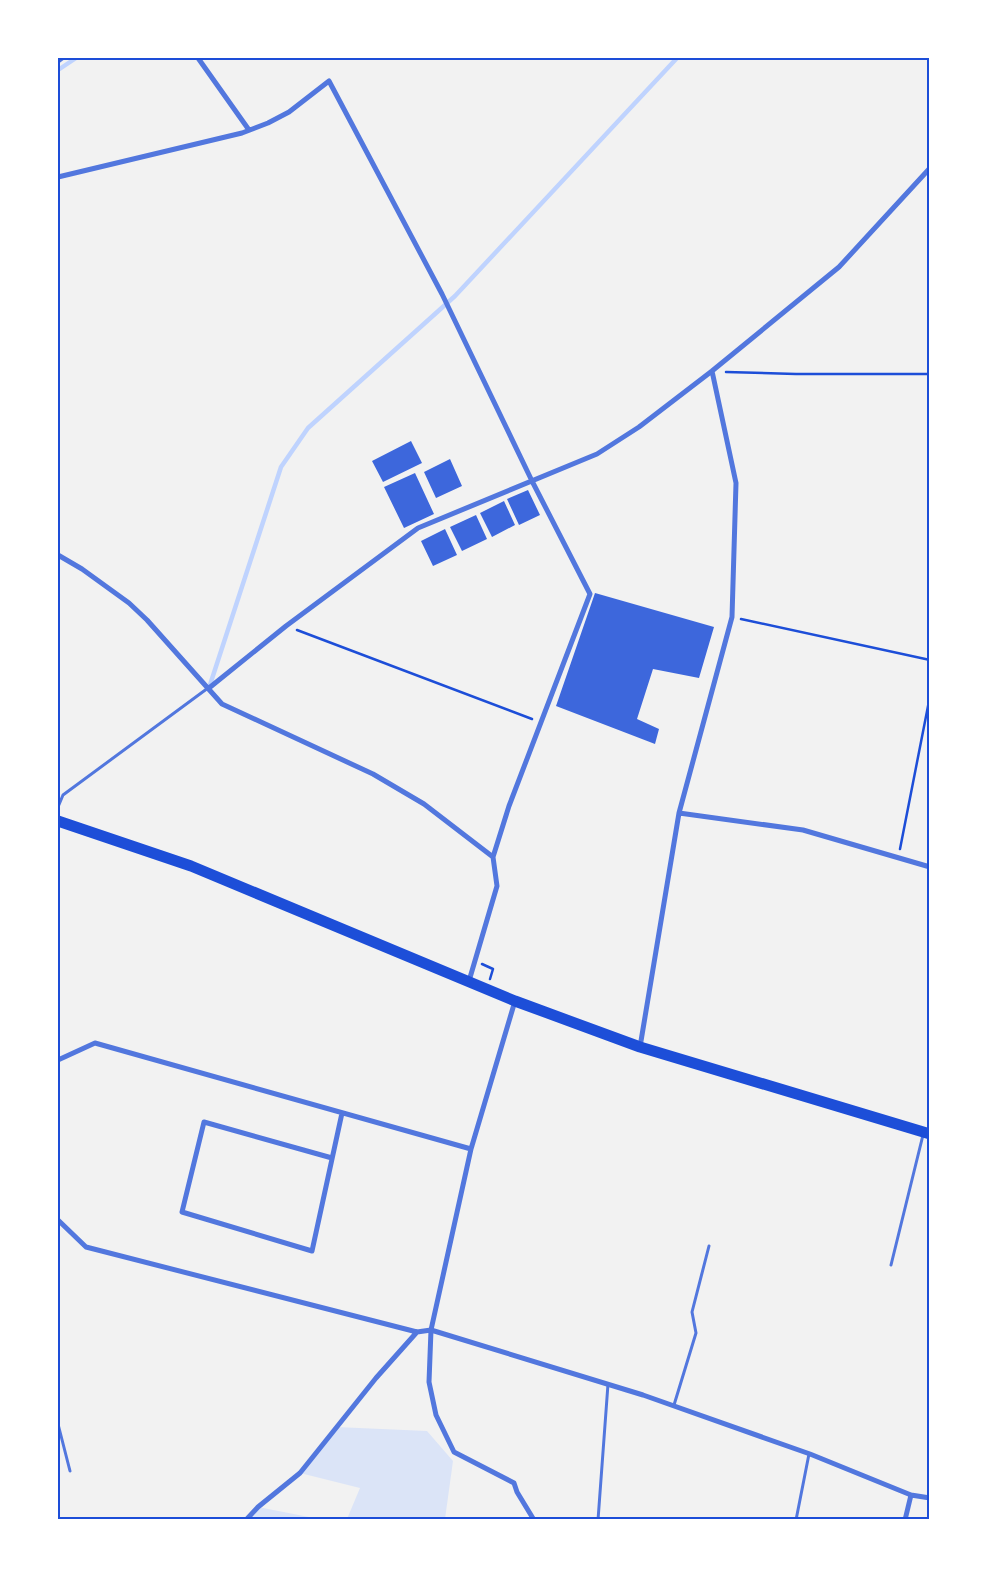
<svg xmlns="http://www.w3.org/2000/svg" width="987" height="1577" viewBox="0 0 987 1577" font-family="'Fira Sans',sans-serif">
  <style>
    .green { fill: #dbe4f7 }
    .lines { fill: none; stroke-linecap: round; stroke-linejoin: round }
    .stream { stroke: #bfd3fe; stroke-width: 4.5 }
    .building { fill: #3d67dc }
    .path { stroke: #1d4ed8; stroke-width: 2.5 }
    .service { stroke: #5277de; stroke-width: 3 }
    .minor { stroke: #5277de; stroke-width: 5 }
    .trunk { stroke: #1d4ed8; stroke-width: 11 }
    .neatline { fill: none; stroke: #1d4ed8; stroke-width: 2 }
  </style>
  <rect width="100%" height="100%" fill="#f2f2f2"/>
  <path class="green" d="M 336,1427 L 427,1431 L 453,1461 L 445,1519 L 347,1519 L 360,1488 L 300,1473 Z
    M 258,1507 L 319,1519 L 246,1520 Z"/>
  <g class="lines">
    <path class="stream" d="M 58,70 L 76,58
      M 209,688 L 281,467 L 308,428 L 455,296 L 677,58"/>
  </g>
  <path class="building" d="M 411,441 L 422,463 L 383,482 L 372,461 Z
    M 450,459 L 462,486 L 436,498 L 424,472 Z
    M 415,473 L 434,514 L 404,528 L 384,487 Z
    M 528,490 L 540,515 L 519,525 L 507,499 Z
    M 504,501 L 515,525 L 492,537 L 480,513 Z
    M 476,515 L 487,539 L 462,551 L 450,527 Z
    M 445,529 L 457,555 L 433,566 L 421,541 Z
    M 595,593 L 714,627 L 699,678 L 653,669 L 637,719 L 659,729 L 655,744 L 556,706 Z"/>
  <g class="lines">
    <path class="path" d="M 726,372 L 796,374 L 930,374
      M 741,619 L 930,660
      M 297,630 L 532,719
      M 900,849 L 930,696
      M 482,964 L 493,969 L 490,979"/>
    <path class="service" d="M 58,807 L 63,795 L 208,688
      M 891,1265 L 923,1135
      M 674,1405 L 696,1333 L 692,1312 L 709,1246
      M 58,1424 L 70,1471
      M 598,1520 L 608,1384
      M 796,1520 L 809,1454"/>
    <path class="minor" d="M 198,58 L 249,130
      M 58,61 L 62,58
      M 58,177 L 242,133 L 268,123 L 289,112 L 329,81 L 442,294 L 532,481 L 590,594 L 509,806 L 493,857 L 497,886 L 469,981
      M 58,555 L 82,569 L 129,603 L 147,620 L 222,704 L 373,774 L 424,804 L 493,857
      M 209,688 L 286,626 L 418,528 L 597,454 L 639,427 L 712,371 L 839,267 L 930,168
      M 679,813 L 803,830 L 930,867
      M 515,1001 L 471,1149 L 431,1330 L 429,1382 L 436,1415 L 454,1452 L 514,1483 L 517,1492 L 534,1520
      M 640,1047 L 679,813 L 732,617 L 736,483 L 712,371
      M 58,1060 L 95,1043 L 471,1149
      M 332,1158 L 204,1122 L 182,1212 L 312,1251 L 342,1113
      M 58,1220 L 86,1247 L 417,1332 L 431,1330 L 643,1395 L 810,1454 L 911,1495 L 930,1498
      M 246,1520 L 258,1507 L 300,1473 L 376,1378 L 417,1332
      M 905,1520 L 911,1495"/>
    <path class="trunk" d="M 58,821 L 191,866 L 515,1001 L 640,1047 L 930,1134"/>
  </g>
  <rect width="987" height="1577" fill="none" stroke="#ffffff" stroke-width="118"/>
  <rect x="59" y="59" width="869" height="1459" class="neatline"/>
</svg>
